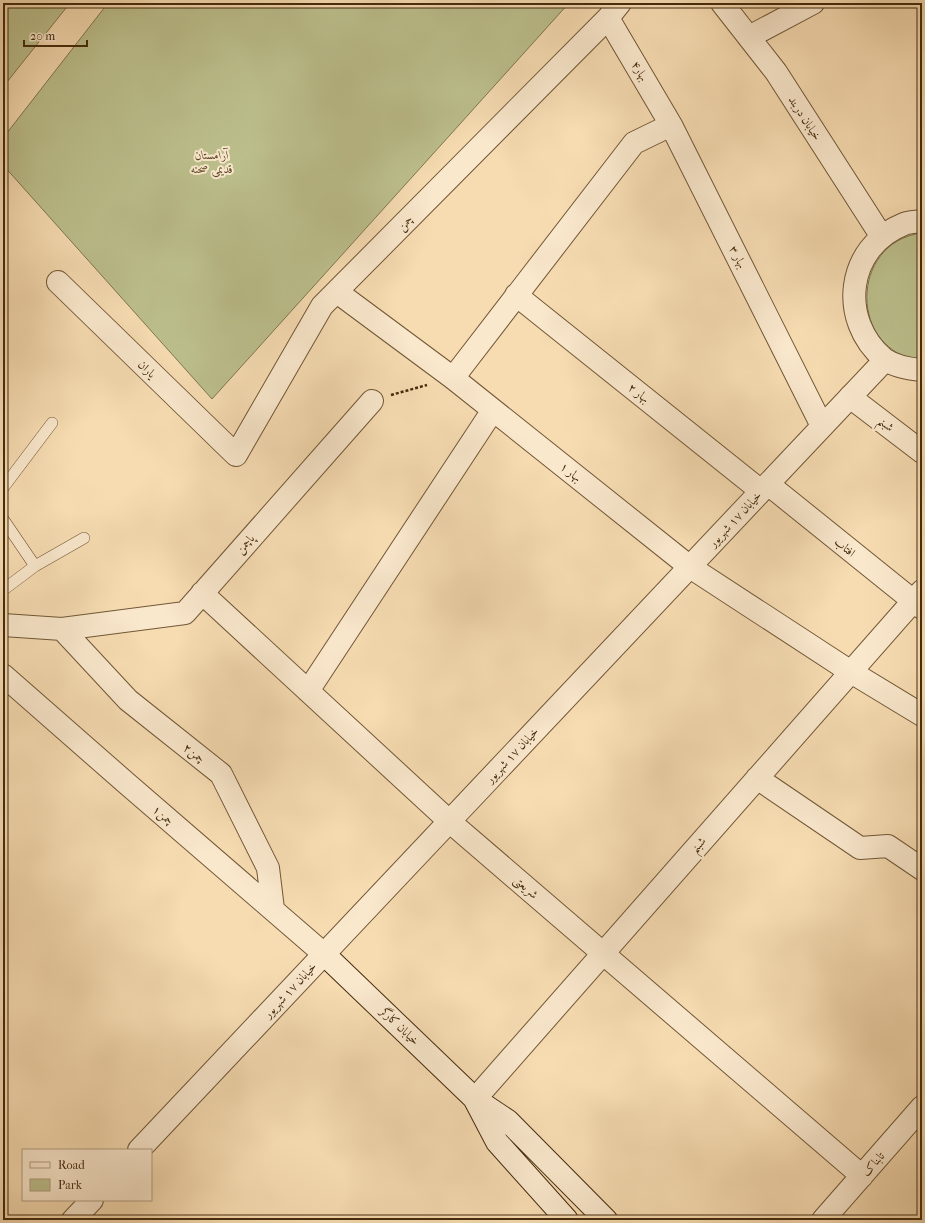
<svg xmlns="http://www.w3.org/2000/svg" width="925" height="1223" viewBox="0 0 925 1223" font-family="'IM FELL French Canon',Amiri,serif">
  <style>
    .green { fill: #bcc08d; stroke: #80764d }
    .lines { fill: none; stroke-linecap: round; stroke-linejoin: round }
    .service-casing { stroke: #715736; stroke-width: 12 }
    .minor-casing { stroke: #715736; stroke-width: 24 }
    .tertiary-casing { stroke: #715736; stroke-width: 24 }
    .secondary-casing { stroke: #442b0d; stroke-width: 24 }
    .path { stroke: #442b0d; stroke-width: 2.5; stroke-dasharray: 3 2; stroke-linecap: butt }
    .service { stroke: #fae8cd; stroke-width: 11 }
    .minor { stroke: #fae8cd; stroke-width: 22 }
    .tertiary { stroke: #fae8cd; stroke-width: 22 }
    .secondary { stroke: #fae8cd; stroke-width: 22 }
    .labels { text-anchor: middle; stroke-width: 4; stroke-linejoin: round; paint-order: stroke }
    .street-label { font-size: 12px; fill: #442b0d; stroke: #fae8cd }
    .park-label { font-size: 12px; font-style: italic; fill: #5c4927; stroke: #fae8cd }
  </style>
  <rect width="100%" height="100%" fill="#f7dcb2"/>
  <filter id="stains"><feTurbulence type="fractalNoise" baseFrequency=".005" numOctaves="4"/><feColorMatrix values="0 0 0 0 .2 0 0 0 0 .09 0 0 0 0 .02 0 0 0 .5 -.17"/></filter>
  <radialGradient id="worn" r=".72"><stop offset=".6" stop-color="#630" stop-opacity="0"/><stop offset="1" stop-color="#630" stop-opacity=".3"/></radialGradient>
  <path class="green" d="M 3,3 L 70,3 L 3,87 Z
    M 108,3 L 569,3 L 212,399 L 3,165 L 3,138 Z
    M 922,233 L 922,360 C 849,354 848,242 922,233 Z"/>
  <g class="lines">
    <defs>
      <path id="service" d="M 3,488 L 52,423
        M 3,519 L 35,566
        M 3,590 L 35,566 L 84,538"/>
      <path id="minor" d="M 608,18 L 671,125
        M 749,37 L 813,3
        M 58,282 L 236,455 L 322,306 L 608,18 L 620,3
        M 337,292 L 453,378 L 690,567 L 851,672 L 922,715
        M 516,295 L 761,491
        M 453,378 L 634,143 L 671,125 L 822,426
        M 850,397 L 922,452
        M 768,484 L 922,608
        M 202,593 L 449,821 L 862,1176
        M 3,625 L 62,629 L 185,613 L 372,401
        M 62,629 L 128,700 L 221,774 L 268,868 L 273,909
        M 3,675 L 125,782 L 324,954
        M 308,691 L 493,410
        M 757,778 L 860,848 L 888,846 L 922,869
        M 475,1099 L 922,591
        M 823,1220 L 922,1107"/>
      <path id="tertiary" d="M 722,3 L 776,72 L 882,237
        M 922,221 C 916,222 909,222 904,224 C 846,247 838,320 884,359 C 894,366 910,369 922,370
        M 139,1150 L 885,360
        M 73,1220 L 92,1200"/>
      <path id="secondary" d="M 324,954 L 475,1099 L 508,1121 L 606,1220
        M 475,1100 L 497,1142 L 567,1220"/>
    </defs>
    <use href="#service" class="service-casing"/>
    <use href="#minor" class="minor-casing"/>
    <use href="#tertiary" class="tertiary-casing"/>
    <use href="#secondary" class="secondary-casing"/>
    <path class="path" d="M 391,395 L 427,385"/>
    <use href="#service" class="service"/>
    <use href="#minor" class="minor"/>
    <use href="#tertiary" class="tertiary"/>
    <use href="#secondary" class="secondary"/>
  </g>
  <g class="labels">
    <g class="street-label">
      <text transform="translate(640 71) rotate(59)" y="4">بهار۴</text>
      <text transform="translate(805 118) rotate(57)" y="4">خیابان دربند</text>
      <text transform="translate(405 223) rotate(-45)" y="4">چمن</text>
      <text transform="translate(738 257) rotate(63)" y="4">بهار ۳</text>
      <text transform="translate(147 369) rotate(44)" y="4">یاران</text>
      <text transform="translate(639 393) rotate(39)" y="4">بهار ۲</text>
      <text transform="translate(886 424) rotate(37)" y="4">شبنم</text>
      <text transform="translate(571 472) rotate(39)" y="4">بهار ۱</text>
      <text transform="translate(735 519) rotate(-47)" y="4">خیابان ۱۷ شهریور</text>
      <text transform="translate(245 544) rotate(-49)" y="4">پاچمن</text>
      <text transform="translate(845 547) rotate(39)" y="4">افتاب</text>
      <text transform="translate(194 753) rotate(38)" y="4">چمن۲</text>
      <text transform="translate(512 755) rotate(-47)" y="4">خیابان ۱۷ شهریور</text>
      <text transform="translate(163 815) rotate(41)" y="4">چمن۱</text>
      <text transform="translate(698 845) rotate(-49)" y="4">شبنم</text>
      <text transform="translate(526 887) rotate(41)" y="4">شریعتی</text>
      <text transform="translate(290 990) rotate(-47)" y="4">خیابان ۱۷ شهریور</text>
      <text transform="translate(400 1026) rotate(44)" y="4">خیابان کارگر</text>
      <text transform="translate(873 1164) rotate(-49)" y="4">تابناک</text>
    </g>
    <g class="park-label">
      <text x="212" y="159">آرامستان<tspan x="212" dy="14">قدیمی صحنه</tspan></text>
    </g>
  </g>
  <rect width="925" height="1223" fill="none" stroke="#f7dcb2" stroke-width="16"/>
  <rect x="4" y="4" width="917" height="1215" fill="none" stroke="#442b0d" stroke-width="2"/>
  <rect x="8" y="8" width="909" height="1207" fill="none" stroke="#442b0d"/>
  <rect x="22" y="1149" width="130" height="52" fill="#fae8cd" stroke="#b19c80"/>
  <rect x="30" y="1162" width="20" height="6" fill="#fae8cd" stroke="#b19c80"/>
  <text x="58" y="1169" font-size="12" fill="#442b0d">Road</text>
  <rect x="30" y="1179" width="20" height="12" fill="#bcc08d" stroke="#b19c80"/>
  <text x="58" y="1189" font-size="12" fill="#442b0d">Park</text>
  <path d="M24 40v6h63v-6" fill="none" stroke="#442b0d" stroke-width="2"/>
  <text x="30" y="40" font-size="12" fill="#442b0d" stroke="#fae8cd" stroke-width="3" paint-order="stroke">20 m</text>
  <rect width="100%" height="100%" filter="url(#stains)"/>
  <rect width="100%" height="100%" fill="url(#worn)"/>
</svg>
